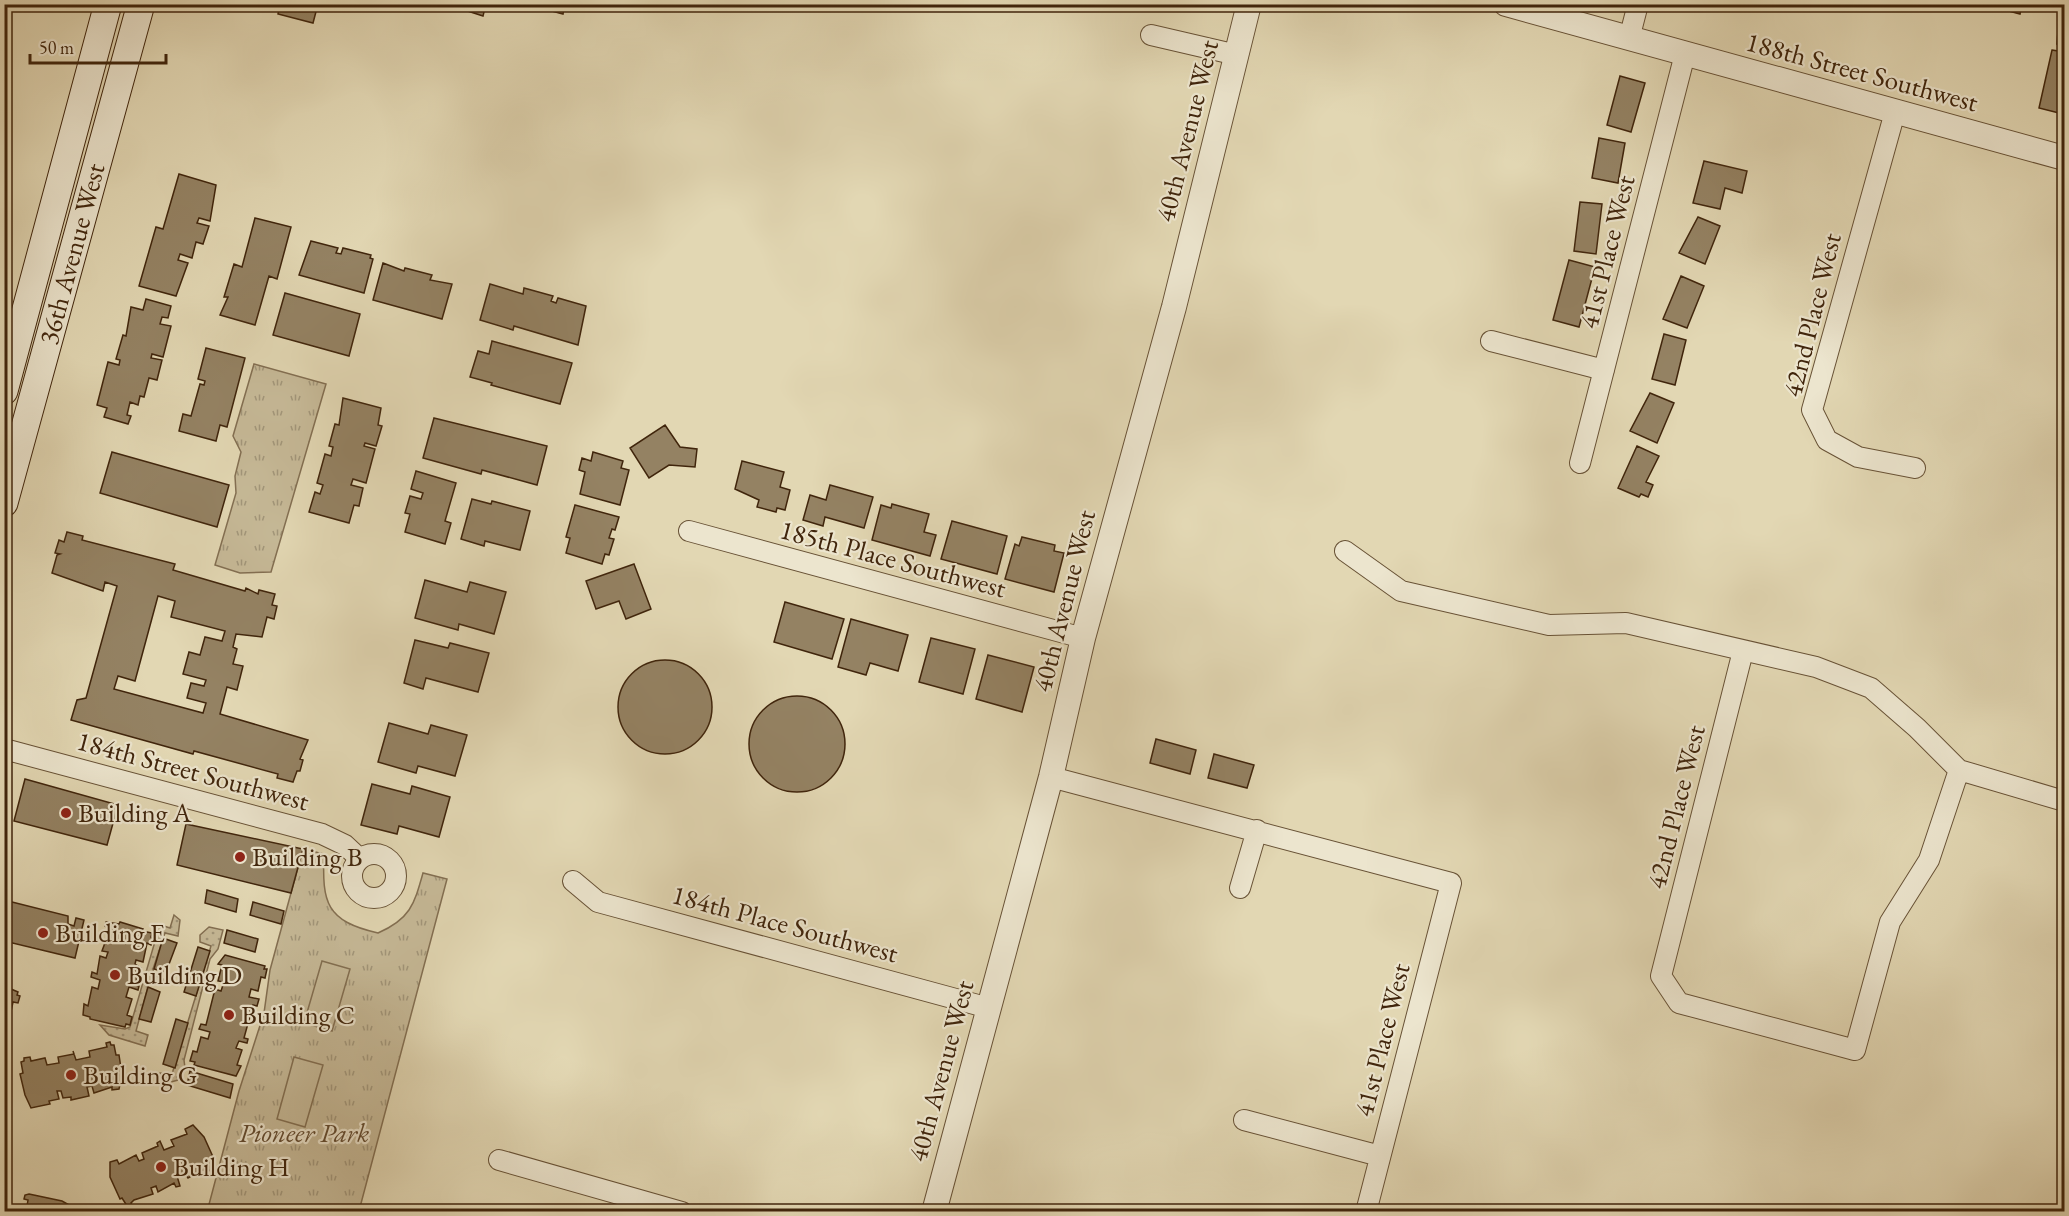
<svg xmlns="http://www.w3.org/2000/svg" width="2069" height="1216" viewBox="0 0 2069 1216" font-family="'EB Garamond',serif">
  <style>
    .grass { fill: url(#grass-dots); stroke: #836f52; stroke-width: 1.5 }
    .park { fill: url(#park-tufts); stroke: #836f52; stroke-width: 1.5 }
    .garden { fill: #c6b997; stroke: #836f52; stroke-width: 1.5 }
    .building { fill: #948263; stroke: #40250c; stroke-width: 1.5; fill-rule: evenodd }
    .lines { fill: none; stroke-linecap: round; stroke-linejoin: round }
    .minor-casing { stroke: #685236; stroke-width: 22 }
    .tertiary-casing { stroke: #685236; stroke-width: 26 }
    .secondary-casing { stroke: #40250c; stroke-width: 29 }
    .minor { stroke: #ece5ce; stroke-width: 20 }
    .tertiary { stroke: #ece5ce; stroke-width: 24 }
    .secondary { stroke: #ece5ce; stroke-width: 27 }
    .poi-dot { fill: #8f2418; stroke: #ece5ce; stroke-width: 2 }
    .labels { text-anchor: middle; stroke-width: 4.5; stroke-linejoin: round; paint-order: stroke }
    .street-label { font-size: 27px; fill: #40250c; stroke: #ece5ce }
    .poi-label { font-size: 27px; fill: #40250c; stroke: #ece5ce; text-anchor: start }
    .park-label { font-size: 27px; font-style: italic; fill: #624a2f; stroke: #ece5ce }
  </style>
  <defs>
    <pattern id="grass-dots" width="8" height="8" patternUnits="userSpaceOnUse" patternTransform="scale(1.5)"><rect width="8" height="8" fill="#c6b997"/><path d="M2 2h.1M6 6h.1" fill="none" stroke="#a2967a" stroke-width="1.8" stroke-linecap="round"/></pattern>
    <pattern id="park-tufts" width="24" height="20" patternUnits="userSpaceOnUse" patternTransform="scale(1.5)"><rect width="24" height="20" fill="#c6b997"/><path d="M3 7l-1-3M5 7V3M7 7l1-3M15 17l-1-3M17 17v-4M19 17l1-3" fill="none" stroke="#a2967a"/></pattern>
  </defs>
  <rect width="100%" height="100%" fill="#e2d7b3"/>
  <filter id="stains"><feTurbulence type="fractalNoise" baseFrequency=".00333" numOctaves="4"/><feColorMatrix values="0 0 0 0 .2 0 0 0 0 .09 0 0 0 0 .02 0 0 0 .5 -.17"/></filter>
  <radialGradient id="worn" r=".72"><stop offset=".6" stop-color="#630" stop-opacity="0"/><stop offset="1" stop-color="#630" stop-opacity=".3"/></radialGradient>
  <path class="grass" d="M 174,915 L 180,920 L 178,936 L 165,933 L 153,969 L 154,975 L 165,980 L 163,985 L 149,983 L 136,1031 L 148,1035 L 145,1046 L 109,1035 L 100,1025 L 125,1029 L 130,1027 L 156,938 L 155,927 L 158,924 L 170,928 Z
    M 209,927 L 223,930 L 218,949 L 210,959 L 184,1060 L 185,1068 L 178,1080 L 171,1082 L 159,1078 L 160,1073 L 172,1074 L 211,946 L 200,942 L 200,935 Z"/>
  <path class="park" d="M 254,364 L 326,384 L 271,572 L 240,573 L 215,565 L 236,493 L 235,476 L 241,452 L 233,436 Z
    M 303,849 L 324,854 C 322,903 326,921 378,933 C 410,919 414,905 423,873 L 447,879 L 359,1211 L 207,1212 L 239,1091 L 264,1013 L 270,970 Z"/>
  <path class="garden" d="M 322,961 L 350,969 L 332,1031 L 304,1023 Z
    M 294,1057 L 323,1065 L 305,1127 L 277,1119 Z"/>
  <path class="building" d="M 280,4 L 318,4 L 313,23 L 278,14 Z
    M 446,4 L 486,4 L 483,16 Z
    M 526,4 L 565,4 L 563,14 Z
    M 1983,4 L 2022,4 L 2020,14 Z
    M 2060,4 L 2064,4 L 2064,45 L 2057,44 Z
    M 2052,50 L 2064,52 L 2063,114 L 2039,108 Z
    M 1620,76 L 1645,83 L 1631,132 L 1607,125 Z
    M 1599,138 L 1625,143 L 1618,183 L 1592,178 Z
    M 1704,161 L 1747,171 L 1742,193 L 1725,188 L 1720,209 L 1693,203 Z
    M 179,174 L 216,185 L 210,221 L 199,218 L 197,223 L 209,226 L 203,244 L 196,242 L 192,258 L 180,254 L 178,260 L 188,263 L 176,296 L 139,286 L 156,227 L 163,229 Z
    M 1580,202 L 1602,204 L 1596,254 L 1574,251 Z
    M 1698,217 L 1720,226 L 1705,264 L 1679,253 Z
    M 255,218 L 291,227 L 277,279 L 269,276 L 255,325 L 220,315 L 228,297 L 224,297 L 234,264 L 242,267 Z
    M 311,241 L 338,248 L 336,253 L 341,254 L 343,248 L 371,255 L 370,258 L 373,259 L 364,293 L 299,275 Z
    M 1569,260 L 1595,267 L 1579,327 L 1553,320 Z
    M 383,263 L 404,271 L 405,268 L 432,275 L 430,280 L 452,284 L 442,319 L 373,300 Z
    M 1681,276 L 1704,286 L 1687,328 L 1663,319 Z
    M 490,284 L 523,294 L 524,288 L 553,296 L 551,301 L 556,303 L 558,298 L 586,306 L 578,345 L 514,326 L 513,330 L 480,320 Z
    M 285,293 L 360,314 L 349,356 L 273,335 Z
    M 146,299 L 171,306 L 168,318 L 162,317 L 160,324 L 171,326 L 163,357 L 152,354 L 151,358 L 162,360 L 157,380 L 149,378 L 144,397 L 140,396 L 138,405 L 130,402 L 127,415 L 131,416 L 128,424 L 104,417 L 107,408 L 97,405 L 108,362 L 119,365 L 120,360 L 116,359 L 123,335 L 126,336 L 131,307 L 143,310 Z
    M 1664,334 L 1686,340 L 1675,385 L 1652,379 Z
    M 492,341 L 572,363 L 560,404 L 491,385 L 492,383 L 470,377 L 478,351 L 489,354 Z
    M 206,348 L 245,358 L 227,427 L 220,425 L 216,441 L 179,431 L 183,414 L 191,416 L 200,384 L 204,385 L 205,381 L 198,379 Z
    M 1650,393 L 1674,403 L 1657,443 L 1630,431 Z
    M 343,398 L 381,408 L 378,425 L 382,426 L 376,446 L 365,443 L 364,446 L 375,449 L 366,483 L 353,479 L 351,485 L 363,488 L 359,506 L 354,505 L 349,523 L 309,512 L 315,492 L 320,494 L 323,485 L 317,483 L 325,454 L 331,456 L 333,447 L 329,446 L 335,424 L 339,425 Z
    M 434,418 L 547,446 L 537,485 L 482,470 L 481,474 L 423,458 Z
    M 665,425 L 680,447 L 697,449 L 695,467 L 669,465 L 649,478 L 630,448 Z
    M 1637,446 L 1659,456 L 1646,482 L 1653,485 L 1648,497 L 1641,494 L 1639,497 L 1618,488 Z
    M 112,452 L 229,485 L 217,527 L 100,493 Z
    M 593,452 L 623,461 L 621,468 L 629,470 L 620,505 L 580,494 L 585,472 L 579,470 L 582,458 L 591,461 Z
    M 742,461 L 784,472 L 780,487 L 790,490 L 785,510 L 777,508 L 776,512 L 757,507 L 759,500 L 735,489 Z
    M 416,471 L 456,483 L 445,521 L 451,523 L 445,544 L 405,532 L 410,514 L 405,513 L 410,496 L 421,499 L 423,493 L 411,489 Z
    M 830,485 L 873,497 L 864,528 L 825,517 L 823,526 L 803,520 L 810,495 L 826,500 Z
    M 472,499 L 491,504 L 492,501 L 530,511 L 520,550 L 485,541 L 484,546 L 461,539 Z
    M 892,504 L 929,514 L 924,532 L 936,535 L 930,556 L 872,540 L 881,505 L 891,508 Z
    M 575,505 L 619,517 L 615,530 L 612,529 L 609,538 L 614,539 L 609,555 L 605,554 L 602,564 L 566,553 L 570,538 L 566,537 Z
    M 952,521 L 1007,536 L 997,574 L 941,559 Z
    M 67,532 L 83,536 L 82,540 L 175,564 L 173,570 L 245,591 L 246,588 L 258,594 L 259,590 L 275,594 L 272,605 L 277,606 L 274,619 L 267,617 L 262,637 L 236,634 L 233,647 L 237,649 L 233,664 L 243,666 L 237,690 L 227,687 L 220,714 L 308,740 L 300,759 L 303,760 L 300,771 L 297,771 L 293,782 L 277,778 L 278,774 L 194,751 L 193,754 L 71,720 L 77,700 L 86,698 L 117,586 L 105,582 L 103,591 L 52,573 L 57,555 L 60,554 L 55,553 L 59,540 L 64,542 ZM 158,596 L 175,601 L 171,617 L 225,631 L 222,641 L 205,637 L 200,655 L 189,652 L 183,674 L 206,680 L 204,686 L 191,683 L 187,698 L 206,703 L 203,713 L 114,689 L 118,676 L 135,681 Z
    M 1022,537 L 1055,545 L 1054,551 L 1064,553 L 1054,592 L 1005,579 L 1015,544 L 1019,546 Z
    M 634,564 L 651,609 L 626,619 L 619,601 L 596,609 L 586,581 Z
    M 425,580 L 467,592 L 470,582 L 506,592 L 494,634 L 459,624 L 458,630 L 415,618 Z
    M 785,602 L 844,619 L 832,659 L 774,642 Z
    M 851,619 L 908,635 L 898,671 L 870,663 L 866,675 L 838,667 Z
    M 931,638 L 975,649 L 963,694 L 919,682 Z
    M 415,640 L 448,648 L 450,643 L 489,653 L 478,692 L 426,678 L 423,689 L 404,683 Z
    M 988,655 L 1034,667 L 1022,712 L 976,699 Z
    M618 707a47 47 0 1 1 94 0a47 47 0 1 1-94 0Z
    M749 744a48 48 0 1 1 96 0a48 48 0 1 1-96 0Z
    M 389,723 L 428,734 L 431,725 L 467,735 L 455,776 L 418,766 L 416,773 L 378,762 Z
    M 1156,739 L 1196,750 L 1190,774 L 1150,763 Z
    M 1214,754 L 1254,765 L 1247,788 L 1208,778 Z
    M 25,779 L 118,805 L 107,845 L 14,821 Z
    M 372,784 L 410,794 L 412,786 L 450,797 L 439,837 L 399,826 L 397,834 L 361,825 Z
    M 186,824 L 303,849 L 291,893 L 177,865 Z
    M 207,890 L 238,899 L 236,912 L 205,903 Z
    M 4,900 L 68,916 L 68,924 L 74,926 L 76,918 L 84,920 L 75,958 L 4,941 Z
    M 253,902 L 284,911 L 281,924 L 250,915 Z
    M 106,922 L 119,924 L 120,922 L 143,929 L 142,931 L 152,933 L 151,937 L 153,938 L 151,945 L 147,943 L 143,962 L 136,960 L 135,964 L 141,968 L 135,985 L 139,986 L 138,990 L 129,987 L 126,997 L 132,999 L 127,1015 L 132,1017 L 130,1025 L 126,1024 L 125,1027 L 90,1019 L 90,1017 L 83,1015 L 84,1004 L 88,1006 L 92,987 L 98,989 L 100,980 L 91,977 L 92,972 L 97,974 L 100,956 L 106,958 L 108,952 L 102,951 L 109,932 L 109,928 L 105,926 Z
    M 227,930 L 258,939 L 255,952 L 224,943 Z
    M 163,938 L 177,943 L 166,972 L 154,969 Z
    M 198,947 L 210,951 L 196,996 L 184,992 Z
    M 225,955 L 265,966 L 264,969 L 267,969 L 265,978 L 261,977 L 258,991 L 251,989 L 249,997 L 259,999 L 257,1006 L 253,1005 L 244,1038 L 248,1039 L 247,1043 L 239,1041 L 238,1043 L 236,1048 L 242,1050 L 237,1065 L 241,1066 L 236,1076 L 194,1065 L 195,1062 L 190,1061 L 193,1051 L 197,1052 L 201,1037 L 208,1039 L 210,1032 L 199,1029 L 201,1024 L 206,1025 L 214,993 L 210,992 L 211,988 L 221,991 L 224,982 L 218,981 L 222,965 L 218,964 Z
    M 4,986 L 18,992 L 17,995 L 20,996 L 18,1003 L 13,1002 L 9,1021 L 4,1019 Z
    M 148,987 L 160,992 L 151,1022 L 139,1019 Z
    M 176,1019 L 188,1023 L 175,1068 L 163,1064 Z
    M 110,1042 L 111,1045 L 114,1045 L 116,1055 L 119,1055 L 122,1075 L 119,1089 L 112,1090 L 112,1087 L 94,1093 L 92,1086 L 87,1087 L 89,1096 L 71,1100 L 71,1097 L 63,1098 L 61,1091 L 57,1091 L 59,1099 L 49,1101 L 50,1104 L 31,1108 L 25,1095 L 20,1074 L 23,1073 L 21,1062 L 24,1061 L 24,1058 L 30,1057 L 31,1061 L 45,1058 L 47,1065 L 59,1063 L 58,1057 L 74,1054 L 73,1051 L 76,1060 L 90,1057 L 89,1051 L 107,1047 L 106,1043 Z
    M 190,1071 L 233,1084 L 230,1098 L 187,1085 Z
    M 193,1125 L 204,1137 L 214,1159 L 212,1161 L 214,1167 L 206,1173 L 204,1169 L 188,1178 L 185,1173 L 177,1176 L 180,1186 L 176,1187 L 174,1183 L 158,1192 L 156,1186 L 151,1188 L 153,1194 L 134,1200 L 131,1203 L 133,1207 L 129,1209 L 122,1198 L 120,1199 L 110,1177 L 110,1162 L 117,1160 L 119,1164 L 136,1155 L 139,1161 L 144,1159 L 142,1153 L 158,1146 L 157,1143 L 160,1141 L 164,1150 L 174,1146 L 171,1140 L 187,1134 L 185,1129 Z
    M 29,1194 L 62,1201 L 71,1206 L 72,1212 L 26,1212 L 28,1200 L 24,1199 L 25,1195 Z"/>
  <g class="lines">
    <defs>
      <path id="minor" d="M 1151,35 L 1237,55
        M 1629,39 L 1638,4
        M 1895,112 L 1812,410 L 1827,440 L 1858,457 L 1915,468
        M 1491,341 L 1604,370
        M 1580,463 L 1685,54
        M 689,531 L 1083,638
        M 1345,551 L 1401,591 L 1549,625 L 1626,623 L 1816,667 L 1871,688 L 1917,728 L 1959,770 L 2064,801
        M 1743,651 L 1661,976 L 1679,1003 L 1855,1050 L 1890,922 L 1929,860 L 1959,770
        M 4,749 L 322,834 L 345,845 L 360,859
        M 1051,777 L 1451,883 L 1366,1212
        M352 876a22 22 0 1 1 44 0a22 22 0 1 1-44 0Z
        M 573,881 L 598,902 L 989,1008
        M 1240,888 L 1257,830
        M 1244,1120 L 1380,1156
        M 499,1160 L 682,1212"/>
      <path id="tertiary" d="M 1506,4 L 2064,158
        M 934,1212 L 1051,777 L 1083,638 L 1174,307 L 1249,4"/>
      <path id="secondary" d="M 4,391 L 108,4
        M 4,503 L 141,4"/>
    </defs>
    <use href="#minor" class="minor-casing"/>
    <use href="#tertiary" class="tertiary-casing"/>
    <use href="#secondary" class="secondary-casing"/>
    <use href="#minor" class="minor"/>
    <use href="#tertiary" class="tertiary"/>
    <use href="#secondary" class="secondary"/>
  </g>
  <g class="poi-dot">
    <circle cx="66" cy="813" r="6"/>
    <circle cx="240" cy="857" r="6"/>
    <circle cx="43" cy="933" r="6"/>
    <circle cx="115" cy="975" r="6"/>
    <circle cx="229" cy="1015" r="6"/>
    <circle cx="71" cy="1075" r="6"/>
    <circle cx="161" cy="1167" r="6"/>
  </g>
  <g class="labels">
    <g class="street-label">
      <text transform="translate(1862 72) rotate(15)" y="9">188th Street Southwest</text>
      <text transform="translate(1187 131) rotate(-76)" y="9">40th Avenue West</text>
      <text transform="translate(1607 252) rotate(-76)" y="9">41st Place West</text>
      <text transform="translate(72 254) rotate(-75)" y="9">36th Avenue West</text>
      <text transform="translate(1812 315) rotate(-76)" y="9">42nd Place West</text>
      <text transform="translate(893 559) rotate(15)" y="9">185th Place Southwest</text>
      <text transform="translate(1064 601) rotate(-76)" y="9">40th Avenue West</text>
      <text transform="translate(193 771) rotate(15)" y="9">184th Street Southwest</text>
      <text transform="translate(1676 807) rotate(-76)" y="9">42nd Place West</text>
      <text transform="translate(785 924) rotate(15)" y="9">184th Place Southwest</text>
      <text transform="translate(1382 1040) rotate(-76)" y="9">41st Place West</text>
      <text transform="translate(941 1071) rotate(-75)" y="9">40th Avenue West</text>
    </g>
    <g class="poi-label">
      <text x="78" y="822">Building A</text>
      <text x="252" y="866">Building B</text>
      <text x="55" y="942">Building E</text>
      <text x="127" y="984">Building D</text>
      <text x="241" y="1024">Building C</text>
      <text x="83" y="1084">Building G</text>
      <text x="173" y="1176">Building H</text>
    </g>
    <g class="park-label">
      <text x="304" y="1142">Pioneer Park</text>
    </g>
  </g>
  <rect width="2069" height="1216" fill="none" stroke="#e2d7b3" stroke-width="24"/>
  <rect x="6" y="6" width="2057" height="1204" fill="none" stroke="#40250c" stroke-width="3"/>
  <rect x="12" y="12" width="2045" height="1192" fill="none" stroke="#40250c" stroke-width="1.5"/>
  <path d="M30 54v9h136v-9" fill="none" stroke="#40250c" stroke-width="3"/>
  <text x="39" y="54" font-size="18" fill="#40250c" stroke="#ece5ce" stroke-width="4.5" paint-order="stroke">50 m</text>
  <rect width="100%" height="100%" filter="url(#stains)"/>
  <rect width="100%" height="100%" fill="url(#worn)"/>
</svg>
